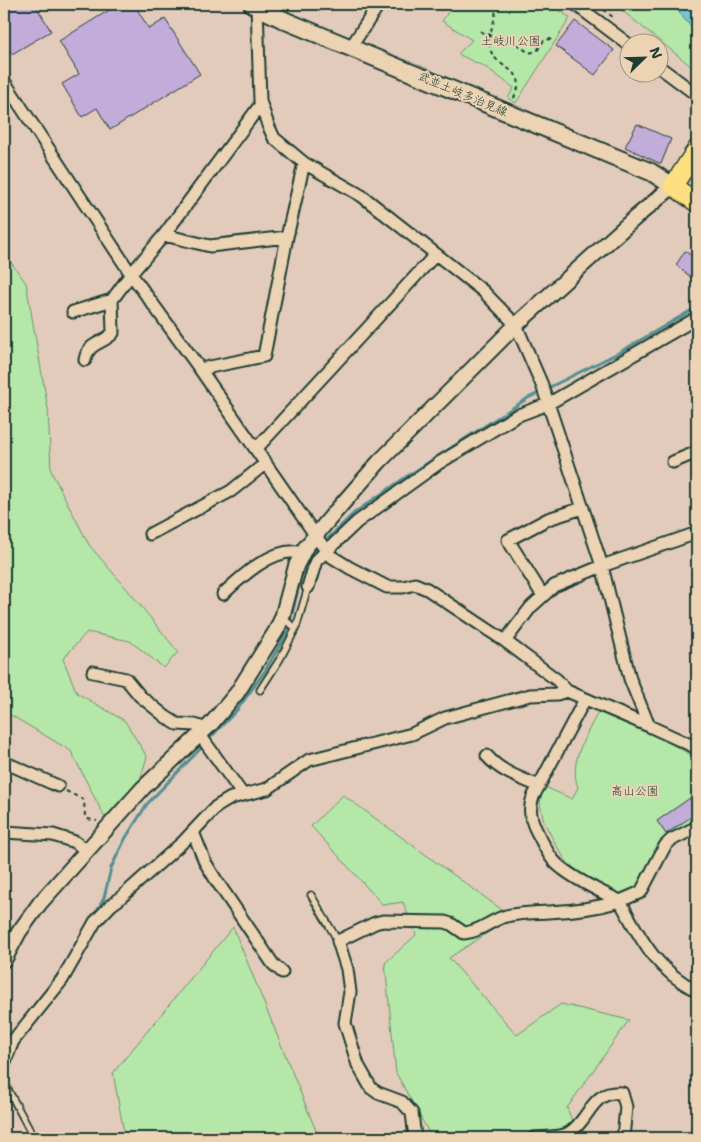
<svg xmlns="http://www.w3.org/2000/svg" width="701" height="1142" viewBox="0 0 701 1142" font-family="'Shantell Sans','Klee One',sans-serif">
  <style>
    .green { fill: #b4e7a8; stroke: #6a926e }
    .water { fill: #76c6d2; stroke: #538f93 }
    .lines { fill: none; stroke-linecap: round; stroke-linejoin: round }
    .stream { stroke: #538f93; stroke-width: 3 }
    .building { fill: #c2acda; stroke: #1f3d34 }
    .service-casing { stroke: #1f3d34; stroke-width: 9 }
    .minor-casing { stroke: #1f3d34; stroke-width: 15 }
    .tertiary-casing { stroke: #1f3d34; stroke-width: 18 }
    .secondary-casing { stroke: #1f3d34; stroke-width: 20 }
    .primary-casing { stroke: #1f3d34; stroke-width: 21 }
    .path { stroke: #1f3d34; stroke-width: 2; stroke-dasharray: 4 4; stroke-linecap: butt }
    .service { stroke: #ebd3b3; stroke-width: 5.5 }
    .minor { stroke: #ebd3b3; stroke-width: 11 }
    .tertiary { stroke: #ebd3b3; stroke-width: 14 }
    .secondary { stroke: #ebd3b3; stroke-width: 16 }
    .primary { stroke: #fddf80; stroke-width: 18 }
    .labels { text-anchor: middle; stroke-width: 4; stroke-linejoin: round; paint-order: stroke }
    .park-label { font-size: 12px; fill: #26463a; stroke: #ebd3b3 }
    .street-label { font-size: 12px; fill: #1f3d34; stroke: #ebd3b3 }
  </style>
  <rect width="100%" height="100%" fill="#e3cbbb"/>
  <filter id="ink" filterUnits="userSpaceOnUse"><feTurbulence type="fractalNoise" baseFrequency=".02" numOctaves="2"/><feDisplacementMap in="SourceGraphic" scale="10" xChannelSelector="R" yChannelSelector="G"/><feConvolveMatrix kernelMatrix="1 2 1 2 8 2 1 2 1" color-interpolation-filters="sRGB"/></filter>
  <g filter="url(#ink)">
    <path class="green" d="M 454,4 L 551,4 L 570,18 L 516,103 L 508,98 L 514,88 L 487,68 L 458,54 L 472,40 L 442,21 Z
      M 614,4 L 672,4 L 697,34 L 697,71 Z
      M 4,253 L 26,283 L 48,409 L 51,471 L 89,545 L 132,595 L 178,652 L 164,668 L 130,641 L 87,632 L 63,659 L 77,693 L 125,721 L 147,757 L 140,780 L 105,818 L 71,751 L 4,711 Z
      M 598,712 L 662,739 L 697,758 L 697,822 L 669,836 L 646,878 L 635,891 L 627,897 L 611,895 L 582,875 L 567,862 L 556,845 L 544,822 L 540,804 L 543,786 L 572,799 L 578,787 C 568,762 587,734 598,712 Z
      M 343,795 L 512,917 L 449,958 L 517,1035 L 561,1004 L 629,1020 L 567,1108 L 579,1138 L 432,1138 L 396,1073 L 385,963 L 416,935 L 403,902 L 383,905 L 311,826 Z
      M 233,927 L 319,1138 L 125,1138 L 113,1073 Z"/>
    <path class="water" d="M 672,4 L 697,4 L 697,34 Z"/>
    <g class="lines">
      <path class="stream" d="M 546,389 L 620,352 L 697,307
        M 208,740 L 237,710 L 265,671 L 288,631 L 301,577 L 313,553 L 354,513 L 406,477 L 528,398 L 541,392
        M 95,915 L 104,898 L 111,868 L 125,839 L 147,804 L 204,745
        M 29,1012 L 63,968"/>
    </g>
    <path class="building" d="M 4,4 L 35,4 L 51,31 L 12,54 L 4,41 Z
      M 119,4 L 134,4 L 149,29 L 165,19 L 200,74 L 110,130 L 97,108 L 82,117 L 62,84 L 79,74 L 59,41 Z
      M 575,21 L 614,50 L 595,75 L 556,46 Z
      M 637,124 L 671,139 L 661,164 L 625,147 Z
      M 685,251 L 697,260 L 697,282 L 676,265 Z
      M 690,798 L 697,809 L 697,813 L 666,834 L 657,821 Z"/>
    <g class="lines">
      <defs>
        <path id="service" d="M 282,618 L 296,628
          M 260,690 L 280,659 L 296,628 L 308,587
          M 311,895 L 338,941
          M 4,1082 L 34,1138"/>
        <path id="minor" d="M 257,4 L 260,101 L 268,125 L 274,138 L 304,163 L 362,196 L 483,291 L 516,325 L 542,385 L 602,566 L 630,679 L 649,726
          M 575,4 L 628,44
          M 351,47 L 379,4
          M 658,66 L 697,95
          M 4,81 L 131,274 L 200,369 L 329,555 L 350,568 L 387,587 L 403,587 L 415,584 L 427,589 L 505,641 L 557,680 L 567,691 L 649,726 L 697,748
          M 164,235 L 210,246 L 287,237
          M 73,312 L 112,300 L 131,274 L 164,235 L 261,104
          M 85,360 C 88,342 103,344 113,333 L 112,300
          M 200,369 L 264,356 L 287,237 L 304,163
          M 256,449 L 436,254
          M 673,462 L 697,452
          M 150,534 L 231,491 L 266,463
          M 308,587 L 316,561 L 357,522 L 439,463 L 516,416 L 548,404 L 697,318
          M 223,594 C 241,577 275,545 302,553
          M 543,596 L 508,540 L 548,519 L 583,508
          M 505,641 L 531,607 L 554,586 L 602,566 L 697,533
          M 93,672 L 126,679 L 140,696 L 166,717 L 177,724 L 195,725 L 206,729
          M 585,699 L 533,797 C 528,810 531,821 538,834 C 543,843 547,853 554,861 C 566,875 603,893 620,901
          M 200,735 L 243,795
          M 487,756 C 501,772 520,778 539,786
          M 4,762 L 58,786
          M 697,827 L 671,840 L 665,846 L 641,892 L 620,901 C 642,941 655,969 697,991
          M 4,832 L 53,835 L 75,842 L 87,851
          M 193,832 L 205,862 L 216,880 L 273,964 L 282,972
          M 4,1064 L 13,1041 L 62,980 L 95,922 L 111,905 L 118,900 L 184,841 L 216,807 L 231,798 L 267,789 L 309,760 L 412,734 L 445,718 L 530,695 L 557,694 L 567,691
          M 415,1138 L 412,1113 L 402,1102 L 378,1093 L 371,1088 L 358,1065 L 345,1023 L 350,992 L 347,969 L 338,941 L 375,923 L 383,921 L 445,922 L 451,924 L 464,933 C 480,932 491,920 506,916 C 520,913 534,913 549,912 C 573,911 597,908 620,901
          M 534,1138 C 544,1137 560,1138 569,1133 C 591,1119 590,1090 622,1093 L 626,1107 L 623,1138"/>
        <path id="tertiary" d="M 4,960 L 19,932 L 40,903 L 143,788 L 211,724 L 237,693 L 276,631 L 282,618 L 296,566 L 305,548 L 336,511 L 379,462 L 516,325 L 636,217 L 673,186"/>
        <path id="secondary" d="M 252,4 L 286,21 L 651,172 L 673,186"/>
        <path id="primary" d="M 697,149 L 673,186 L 697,203"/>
      </defs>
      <use href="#service" class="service-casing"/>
      <use href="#minor" class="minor-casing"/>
      <use href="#tertiary" class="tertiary-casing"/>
      <use href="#secondary" class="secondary-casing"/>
      <use href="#primary" class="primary-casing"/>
      <path class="path" d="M 494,4 C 500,19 485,33 490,49 C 498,73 533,67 512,101
        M 597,4 L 614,18
        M 480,31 L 485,34 L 498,36 L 506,41 L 514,42 L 529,53 L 537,51 L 544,40 L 550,39 L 552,40
        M 66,791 L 84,800 L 85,816 L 88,819 L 97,821"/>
      <use href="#service" class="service"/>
      <use href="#minor" class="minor"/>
      <use href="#tertiary" class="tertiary"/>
      <use href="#secondary" class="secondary"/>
      <use href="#primary" class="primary"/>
    </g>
  </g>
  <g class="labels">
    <g class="park-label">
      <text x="511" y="45">土岐川公園</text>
      <text x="635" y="795">高山公園</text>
    </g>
    <g class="street-label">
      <text transform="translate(463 94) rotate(23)" y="4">武並土岐多治見線</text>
    </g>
  </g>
  <rect width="701" height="1142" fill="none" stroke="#ebd3b3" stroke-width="20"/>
  <rect x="10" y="10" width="681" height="1122" fill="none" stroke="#1f3d34" stroke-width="2" filter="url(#ink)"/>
  <g transform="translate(644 58) rotate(67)"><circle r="24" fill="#ebd3b3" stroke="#999780"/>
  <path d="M0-4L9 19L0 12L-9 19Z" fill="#1f3d34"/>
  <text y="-8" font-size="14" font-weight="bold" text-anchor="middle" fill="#1f3d34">N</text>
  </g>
</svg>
